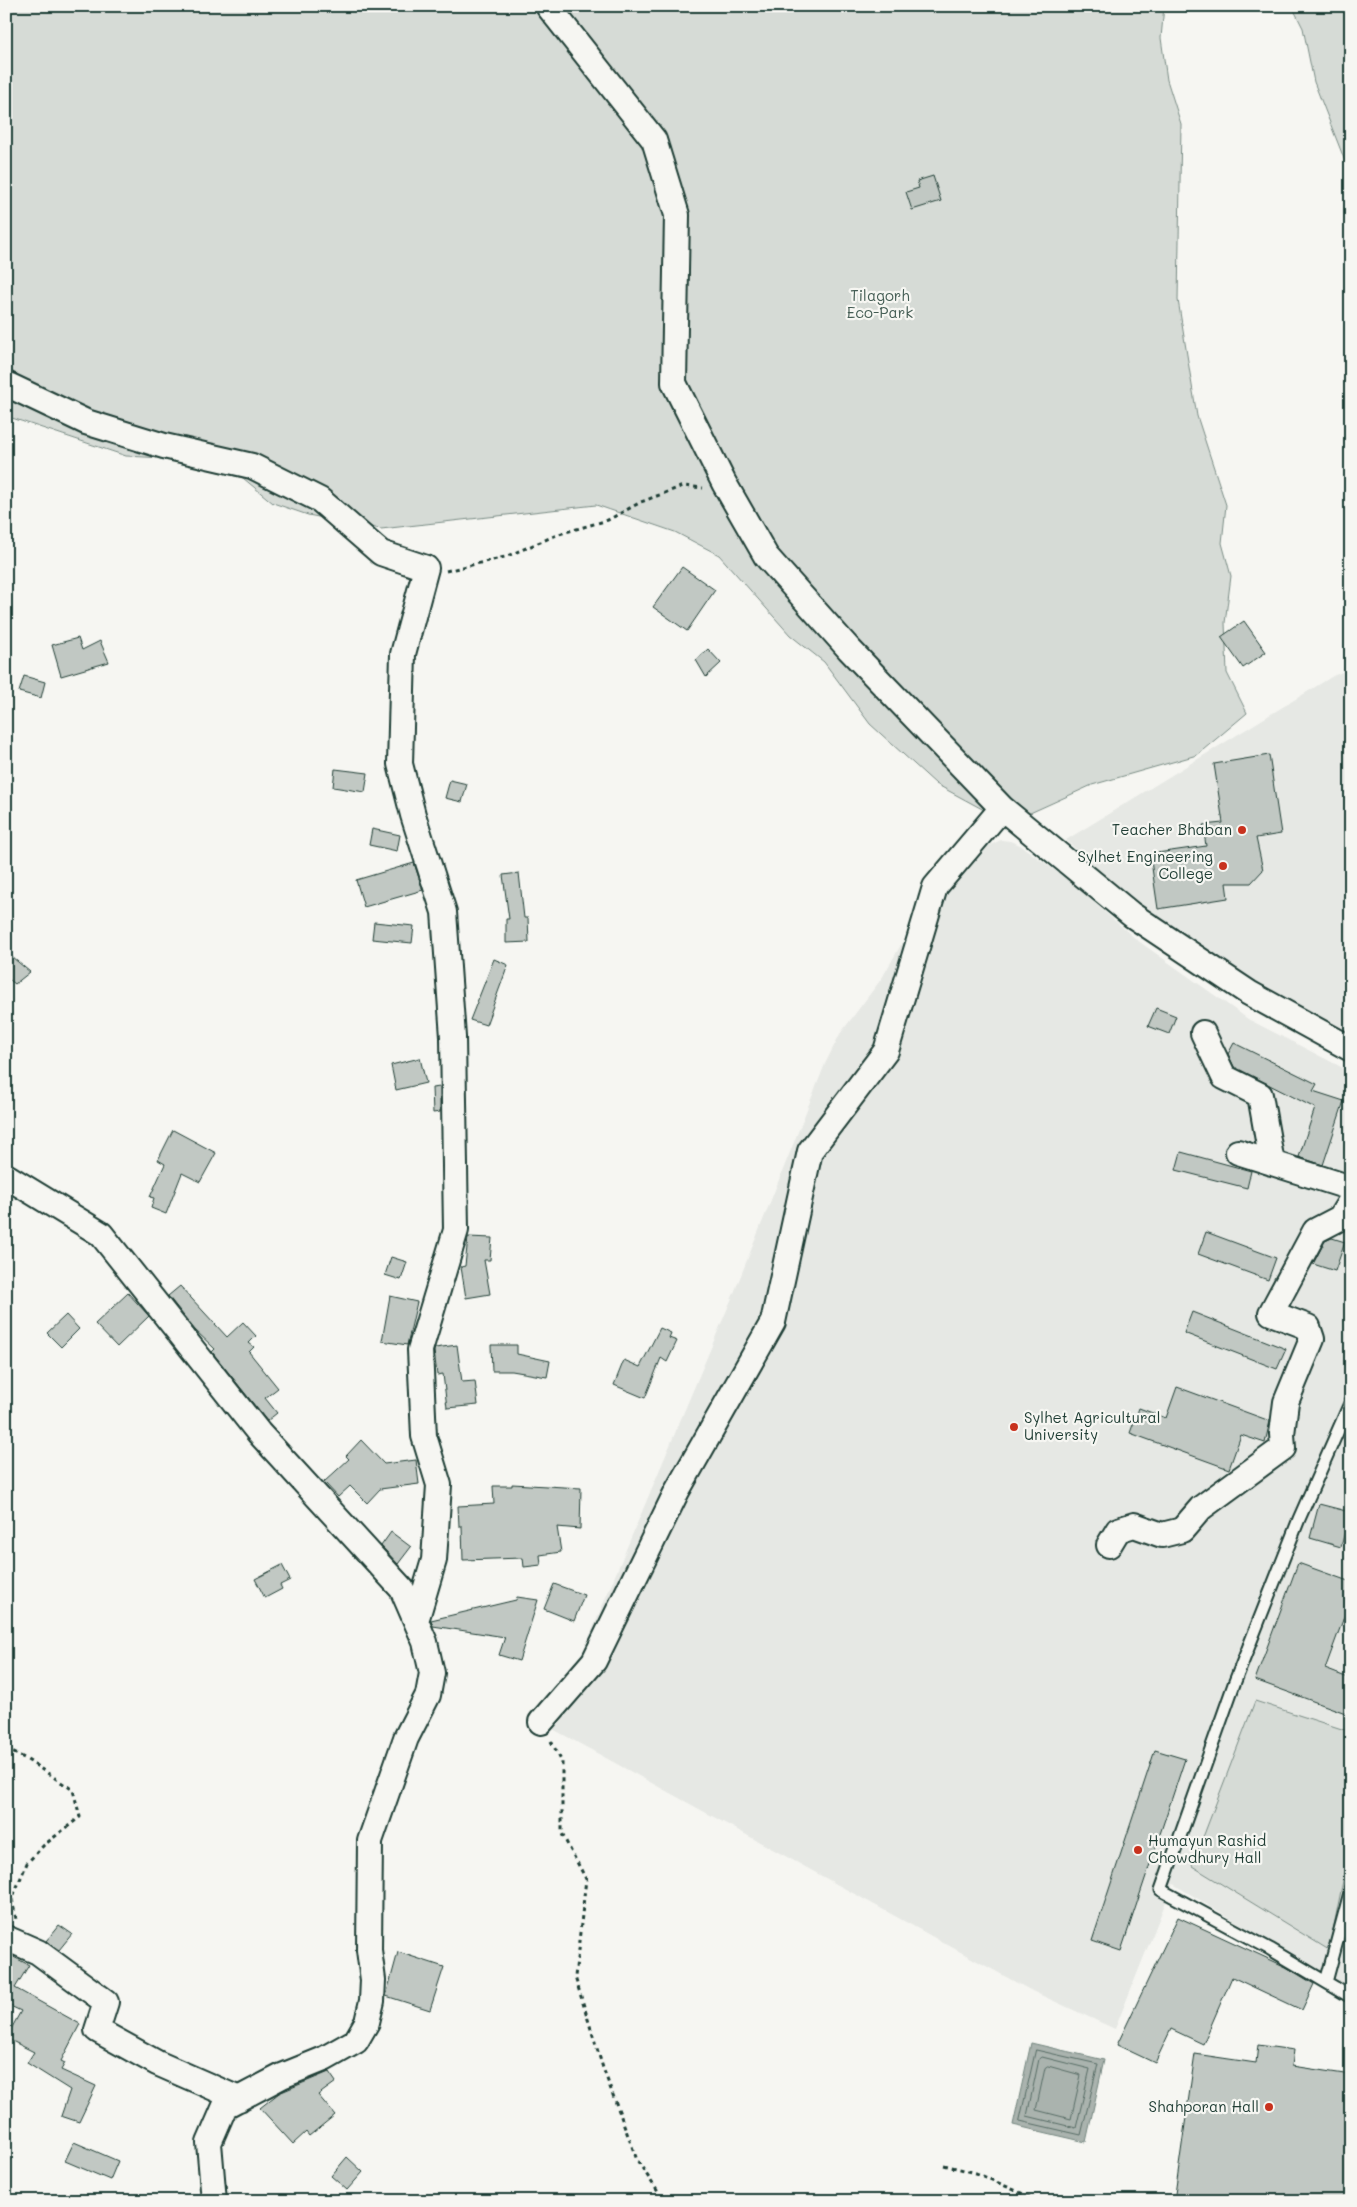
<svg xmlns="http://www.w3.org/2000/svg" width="1357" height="2207" viewBox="0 0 1357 2207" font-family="Mali,sans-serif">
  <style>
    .built { fill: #e6e8e4 }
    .green { fill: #d6dbd6; stroke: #7a8c85 }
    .water { fill: #aab3ae; stroke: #72847d }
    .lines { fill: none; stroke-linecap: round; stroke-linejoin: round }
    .shore { stroke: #576c65; stroke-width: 1 }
    .building { fill: #c1c8c3; stroke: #1f3d34 }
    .service-casing { stroke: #1f3d34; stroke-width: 15 }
    .minor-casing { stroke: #1f3d34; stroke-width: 28 }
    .path { stroke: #1f3d34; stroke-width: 3; stroke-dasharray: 4 4; stroke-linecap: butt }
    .service { stroke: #f6f6f2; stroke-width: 11 }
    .minor { stroke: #f6f6f2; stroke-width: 24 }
    .poi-dot { fill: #c8321e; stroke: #f6f6f2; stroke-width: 2 }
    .labels { text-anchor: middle; stroke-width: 4.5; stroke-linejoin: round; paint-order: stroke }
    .park-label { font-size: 15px; fill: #445d54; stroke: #f6f6f2 }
    .poi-label { font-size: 15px; fill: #1f3d34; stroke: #f6f6f2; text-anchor: end }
  </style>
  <rect width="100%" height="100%" fill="#f6f6f2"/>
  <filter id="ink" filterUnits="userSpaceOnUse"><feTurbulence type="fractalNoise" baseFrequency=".02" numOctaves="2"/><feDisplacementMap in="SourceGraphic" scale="10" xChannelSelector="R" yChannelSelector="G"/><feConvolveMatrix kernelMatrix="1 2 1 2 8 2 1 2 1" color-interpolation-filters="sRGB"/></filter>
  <g filter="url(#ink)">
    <path class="built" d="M 1351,668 L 1351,1037 L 1225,963 L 1155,918 L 1123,893 L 1066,840 L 1333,676 Z
      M 1001,840 L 1010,841 L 1020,845 L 1067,879 L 1137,940 L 1248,1019 L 1351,1072 L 1351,1990 L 1173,1884 L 1115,2029 L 1032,1991 L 551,1728 L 734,1293 L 825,1064 L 840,1034 L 882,978 L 902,943 L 934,901 L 982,849 Z"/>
    <path class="green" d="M 6,6 L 1164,6 L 1161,38 L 1167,80 L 1181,124 L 1178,300 L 1197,416 L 1226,505 L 1222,543 L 1231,576 L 1225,623 L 1227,673 L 1247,713 L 1197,755 L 1092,785 L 1008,823 L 936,784 L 870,724 L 824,662 L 790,635 L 719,555 L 675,532 L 596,505 L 381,529 L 308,515 L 273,503 L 243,478 L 163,458 L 126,456 L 6,416 Z
      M 1292,6 L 1351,6 L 1351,169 L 1345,161 L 1314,82 L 1303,28 Z
      M 1255,1701 L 1351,1732 L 1351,1841 L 1329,1950 L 1192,1866 Z"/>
    <path class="water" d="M 1031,2043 L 1104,2060 L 1086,2142 L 1013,2125 Z"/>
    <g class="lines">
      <path class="shore" d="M 1036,2050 L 1098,2064 L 1081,2135 L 1020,2121 Z
        M 1042,2057 L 1090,2069 L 1076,2128 L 1027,2116 L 1039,2059 Z
        M 1048,2066 L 1081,2075 L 1071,2119 L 1036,2110 L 1045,2068 Z"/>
    </g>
    <path class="building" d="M 933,176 L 941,201 L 912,210 L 906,192 L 919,188 L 917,181 Z
      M 682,567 L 715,590 L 687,631 L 653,607 Z
      M 1244,621 L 1266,652 L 1243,668 L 1221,637 Z
      M 78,638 L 82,650 L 100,641 L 109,662 L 61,676 L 52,645 Z
      M 708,649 L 721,663 L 706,677 L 696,660 Z
      M 24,676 L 45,682 L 41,698 L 19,692 Z
      M 1269,755 L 1281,834 L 1256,838 L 1263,870 L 1251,883 L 1226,883 L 1228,898 L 1158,909 L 1150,854 L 1206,846 L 1203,825 L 1223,823 L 1214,764 Z
      M 335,769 L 368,773 L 365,792 L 333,787 Z
      M 450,780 L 467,784 L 462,802 L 445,798 Z
      M 372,829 L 400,835 L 397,851 L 369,845 Z
      M 414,863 L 423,890 L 364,907 L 356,880 Z
      M 519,873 L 524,918 L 528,918 L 529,942 L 506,943 L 506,919 L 509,919 L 503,875 Z
      M 374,922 L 414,926 L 412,943 L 372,939 Z
      M 6,952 L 30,972 L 15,984 L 6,977 Z
      M 494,959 L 508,965 L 486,1025 L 470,1020 Z
      M 1156,1008 L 1176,1016 L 1169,1034 L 1148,1026 Z
      M 1234,1043 L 1317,1084 L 1313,1091 L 1344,1101 L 1323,1165 L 1299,1157 L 1315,1108 L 1234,1067 L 1228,1054 Z
      M 420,1058 L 426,1083 L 396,1090 L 391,1065 Z
      M 440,1087 L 440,1112 L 433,1113 L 432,1088 Z
      M 173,1130 L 216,1153 L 200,1182 L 182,1173 L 166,1214 L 151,1208 L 154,1198 L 150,1197 L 165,1164 L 158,1160 Z
      M 1181,1152 L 1251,1171 L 1247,1188 L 1176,1170 Z
      M 1206,1232 L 1276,1258 L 1268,1280 L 1198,1254 Z
      M 468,1237 L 492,1238 L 490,1260 L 484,1260 L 490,1294 L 466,1298 L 461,1267 L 465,1266 Z
      M 1332,1238 L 1345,1242 L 1335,1271 L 1313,1264 L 1325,1241 Z
      M 391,1257 L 407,1262 L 401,1280 L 385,1275 Z
      M 180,1286 L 227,1337 L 243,1322 L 256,1336 L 249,1343 L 254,1347 L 249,1352 L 278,1388 L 265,1398 L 277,1413 L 267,1421 L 212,1352 L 215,1349 L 195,1330 L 168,1296 Z
      M 128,1293 L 149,1316 L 117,1347 L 95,1324 Z
      M 390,1296 L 417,1302 L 407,1345 L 382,1341 Z
      M 1192,1312 L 1286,1349 L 1277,1369 L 1184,1333 Z
      M 66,1315 L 79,1329 L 61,1347 L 47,1333 Z
      M 660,1328 L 671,1333 L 669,1338 L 677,1341 L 667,1362 L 661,1358 L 645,1398 L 614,1385 L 624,1360 L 640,1367 Z
      M 457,1345 L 462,1382 L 475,1381 L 478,1405 L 447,1408 L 443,1374 L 437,1375 L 434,1351 L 435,1348 Z
      M 491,1345 L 517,1345 L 517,1354 L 550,1361 L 547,1377 L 512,1371 L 492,1371 Z
      M 1177,1387 L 1270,1421 L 1265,1443 L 1241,1435 L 1229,1469 L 1130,1433 L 1139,1408 L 1166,1418 Z
      M 361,1440 L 384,1464 L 416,1460 L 419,1484 L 380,1489 L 367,1503 L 350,1486 L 338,1497 L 324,1482 L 349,1459 L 346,1456 Z
      M 512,1484 L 581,1488 L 580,1529 L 557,1527 L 561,1552 L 540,1555 L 541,1565 L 524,1567 L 523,1558 L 463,1560 L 462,1526 L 459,1526 L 458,1506 L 494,1504 L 493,1486 L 512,1486 Z
      M 1319,1504 L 1350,1512 L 1341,1547 L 1310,1538 Z
      M 391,1532 L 411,1547 L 398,1564 L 381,1546 Z
      M 1298,1563 L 1351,1582 L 1351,1598 L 1325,1669 L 1351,1679 L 1351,1715 L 1255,1680 Z
      M 282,1565 L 290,1580 L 280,1585 L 282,1589 L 265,1598 L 255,1579 Z
      M 554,1584 L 584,1595 L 574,1621 L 544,1609 Z
      M 517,1597 L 538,1600 L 519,1661 L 499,1655 L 505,1637 L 433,1626 L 431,1620 L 516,1600 Z
      M 1155,1750 L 1185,1759 L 1121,1951 L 1092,1941 Z
      M 1178,1917 L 1286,1967 L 1314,1984 L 1302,2010 L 1232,1977 L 1203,2044 L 1171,2029 L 1155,2063 L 1117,2045 Z
      M 59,1925 L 72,1934 L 59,1950 L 46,1941 Z
      M 398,1952 L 444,1967 L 430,2010 L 386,1996 Z
      M 6,1953 L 29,1965 L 15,1988 L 80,2024 L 61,2061 L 65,2063 L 61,2070 L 96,2086 L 79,2122 L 61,2116 L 70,2090 L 27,2063 L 34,2052 L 6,2038 L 21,2011 L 6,2004 Z
      M 1258,2045 L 1294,2050 L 1292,2066 L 1351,2075 L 1351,2201 L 1174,2201 L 1195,2054 L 1256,2063 Z
      M 329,2072 L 336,2082 L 318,2095 L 335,2115 L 309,2136 L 306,2132 L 293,2144 L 260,2108 L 279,2093 Z
      M 74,2142 L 118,2161 L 110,2180 L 65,2161 Z
      M 347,2157 L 363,2172 L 347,2190 L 331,2176 Z"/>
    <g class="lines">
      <defs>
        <path id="service" d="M 1351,1401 L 1299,1519 L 1234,1684 L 1161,1890 L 1270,1949 L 1351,1997
          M 1326,1982 L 1351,1889"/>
        <path id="minor" d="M 548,6 L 654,140 L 677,215 L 674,383 L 724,483 L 766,556 L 849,649 L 1002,808 L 1132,915 L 1249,993 L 1351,1049
          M 6,384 L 86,422 L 164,446 L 252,466 L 320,500 L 381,553 L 426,568 L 403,654 L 400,764 L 413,815 L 444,912 L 453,1037 L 456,1230 L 420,1350 L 424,1436 L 439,1485 L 434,1560 L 416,1621
          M 1203,1033 L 1224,1077 L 1260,1095 L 1272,1163
          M 1238,1152 L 1351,1188
          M 6,1176 L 101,1234 L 259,1433 L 402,1589 L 425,1642 L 432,1673 L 428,1695 L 406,1738 L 370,1841 L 369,1950 L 373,1980 L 372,2001 L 367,2022 L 356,2041 L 324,2059 L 282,2076 L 225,2106 L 209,2143 L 214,2201
          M 1109,1545 L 1118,1530 L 1134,1525 L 1162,1535 L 1182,1530 L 1201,1508 L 1283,1448 L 1282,1434 L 1286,1402 L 1312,1339 L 1308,1327 L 1271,1313 L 1315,1231 L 1340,1218 L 1351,1200
          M 541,1722 L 594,1661 L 677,1491 L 773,1322 L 810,1151 L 886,1051 L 935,887 L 1002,808
          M 6,1938 L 38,1952 L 106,2002 L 97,2030 L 157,2063 L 239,2099"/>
      </defs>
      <use href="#service" class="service-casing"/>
      <use href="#minor" class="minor-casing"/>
      <path class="path" d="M 446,571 L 505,557 L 559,534 L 608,520 L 641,502 L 683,486 L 703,488
        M 551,1741 L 562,1762 L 562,1834 L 586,1879 L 575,1977 L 603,2068 L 637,2160 L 664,2201
        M 6,1749 L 26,1759 L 73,1790 L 80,1817 L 44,1845 L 27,1863 L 12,1899 L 16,1919
        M 944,2165 L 976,2173 L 1039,2201"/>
      <use href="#service" class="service"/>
      <use href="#minor" class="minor"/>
    </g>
  </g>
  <g class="poi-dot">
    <circle cx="1242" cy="830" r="5"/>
    <circle cx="1223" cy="866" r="5"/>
    <circle cx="1014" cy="1427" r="5"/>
    <circle cx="1138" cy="1850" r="5"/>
    <circle cx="1269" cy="2107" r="5"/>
  </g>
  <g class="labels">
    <g class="park-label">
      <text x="880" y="301">Tilagorh<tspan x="880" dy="17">Eco-Park</tspan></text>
    </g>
    <g class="poi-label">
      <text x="1232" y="835">Teacher Bhaban</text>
      <text x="1213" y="862">Sylhet Engineering<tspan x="1213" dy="17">College</tspan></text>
      <text x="1024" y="1423" text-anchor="start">Sylhet Agricultural<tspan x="1024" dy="17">University</tspan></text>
      <text x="1148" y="1846" text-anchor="start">Humayun Rashid<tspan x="1148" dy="17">Chowdhury Hall</tspan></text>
      <text x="1259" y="2112">Shahporan Hall</text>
    </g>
  </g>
  <rect width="1357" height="2207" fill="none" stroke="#f6f6f2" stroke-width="25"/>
  <rect x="12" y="12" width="1332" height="2182" fill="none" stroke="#1f3d34" stroke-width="2" filter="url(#ink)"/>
</svg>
